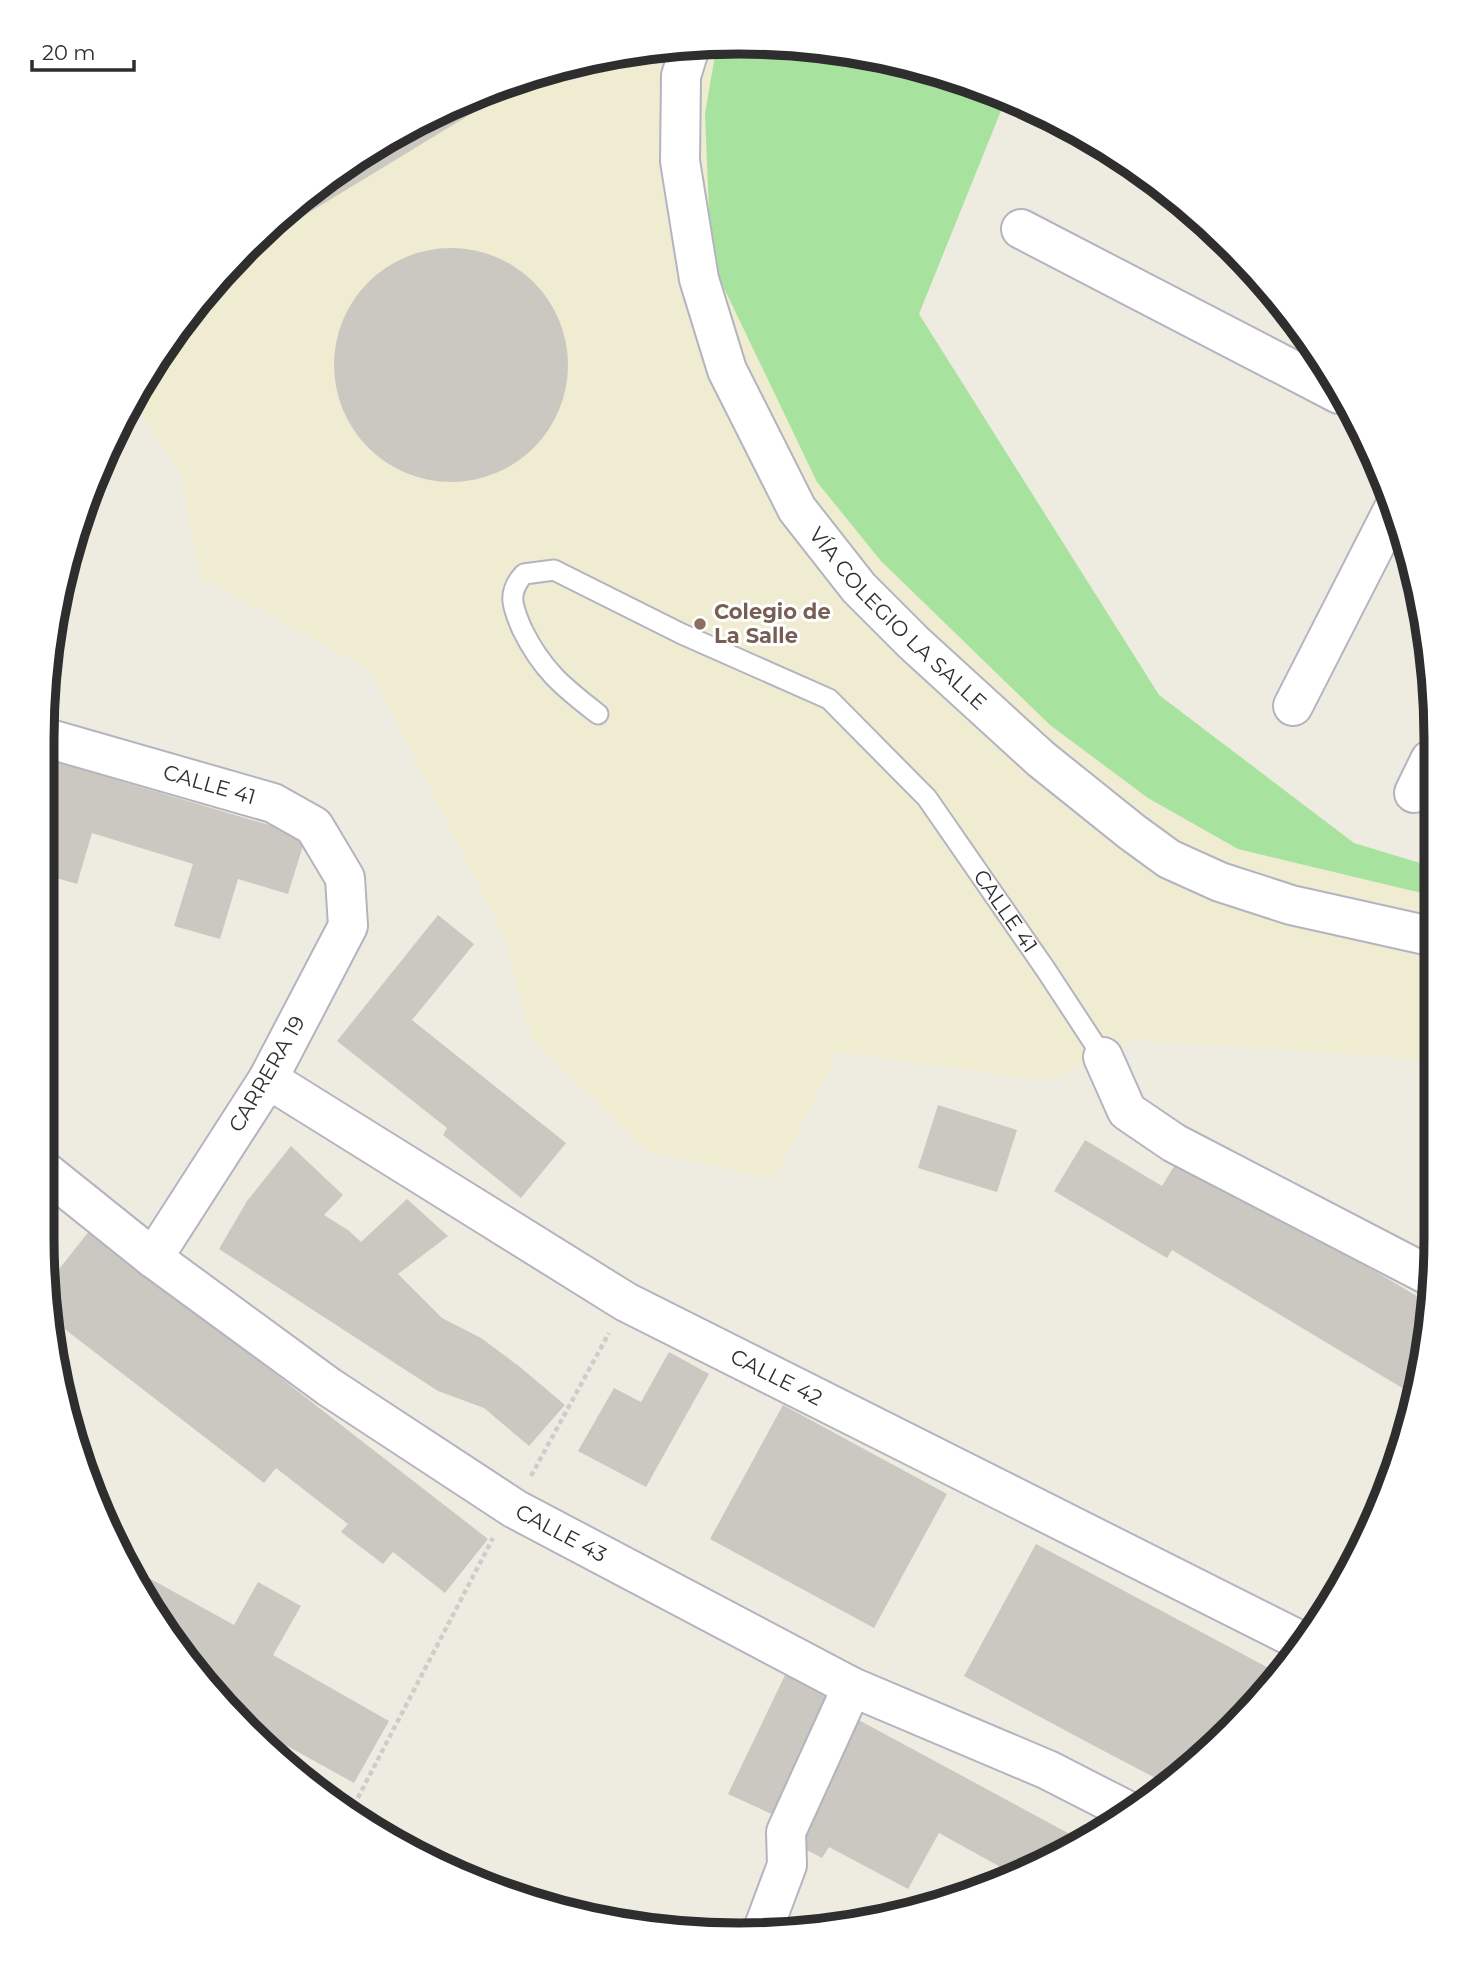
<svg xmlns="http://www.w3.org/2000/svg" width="1478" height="1977" viewBox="0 0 1478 1977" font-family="Montserrat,sans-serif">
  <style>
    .education { fill: #efecd1 }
    .green { fill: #a7e39f }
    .building { fill: #cac8c0 }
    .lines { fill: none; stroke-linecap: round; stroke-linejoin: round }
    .lane-casing { stroke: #b4b4c0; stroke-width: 23 }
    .street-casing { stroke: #b4b4c0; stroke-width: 42 }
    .secondary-casing { stroke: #b4b4c0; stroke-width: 42 }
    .path { stroke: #cdcdcd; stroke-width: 4.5; stroke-dasharray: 5 3.5; stroke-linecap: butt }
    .lane { stroke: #fff; stroke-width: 19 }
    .street { stroke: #fff; stroke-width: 38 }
    .secondary { stroke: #fff; stroke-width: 38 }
    .education-dot { fill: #8d6e63; stroke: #fff; stroke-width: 2.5 }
    .labels { text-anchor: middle; stroke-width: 6; stroke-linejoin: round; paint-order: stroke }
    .education-label { font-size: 21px; font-weight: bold; fill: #785e54; stroke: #fff; text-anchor: start }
    .street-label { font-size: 21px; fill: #2e2e2e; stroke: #fff }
    .rim { fill: none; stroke: #2e2e2e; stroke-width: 9 }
  </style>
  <rect width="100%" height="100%" fill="#eeece1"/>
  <path class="education" d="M 739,42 L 875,55 L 1007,96 L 919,314 L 1159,695 L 1354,843 L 1430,866 L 1430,1060 L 1133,1040 L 1103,1057 L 1045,1081 L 838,1052 L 774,1179 L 647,1152 L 532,1038 L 504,935 L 370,670 L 201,578 L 180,473 L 133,400 L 186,315 L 246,246 L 351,160 L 472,95 L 603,55 Z"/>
  <path class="green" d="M 739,42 L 875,55 L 1007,96 L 919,314 L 1159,695 L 1354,843 L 1430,866 L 1430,895 L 1238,849 L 1148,798 L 1050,725 L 881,561 L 817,482 L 711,261 L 705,113 L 717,44 Z"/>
  <path class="building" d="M 482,92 L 489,103 L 239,255 L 246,246 L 351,160 L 472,95 Z
    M334 365a117 117 0 1 1 234 0a117 117 0 1 1-234 0Z
    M 43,758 L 306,836 L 288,894 L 238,879 L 220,939 L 174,926 L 193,864 L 92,833 L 77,884 L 43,874 Z
    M 438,915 L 474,944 L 412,1020 L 566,1143 L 521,1198 L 443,1135 L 447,1128 L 337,1041 Z
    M 938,1105 L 1017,1130 L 997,1192 L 918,1168 Z
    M 1085,1140 L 1162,1186 L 1181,1155 L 1430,1304 L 1430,1329 L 1414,1395 L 1172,1250 L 1167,1258 L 1054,1191 Z
    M 291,1146 L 343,1195 L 324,1215 L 348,1230 L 361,1242 L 407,1199 L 448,1236 L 398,1274 L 442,1318 L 481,1338 L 520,1367 L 565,1405 L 529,1446 L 484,1408 L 438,1391 L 219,1249 L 247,1201 Z
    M 90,1230 L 488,1539 L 445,1593 L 393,1552 L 383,1564 L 341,1532 L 348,1524 L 276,1468 L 264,1483 L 53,1320 L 48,1283 Z
    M 669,1352 L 709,1374 L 646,1487 L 578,1451 L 614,1388 L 641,1402 Z
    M 783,1405 L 947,1494 L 874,1628 L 710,1539 Z
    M 1036,1544 L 1085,1570 L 1280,1674 L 1263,1698 L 1165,1783 L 1100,1749 L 964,1676 Z
    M 149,1578 L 234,1625 L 258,1582 L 301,1606 L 273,1655 L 389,1721 L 354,1783 L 235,1717 L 140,1593 Z
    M 786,1673 L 838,1697 L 780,1818 L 728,1794 Z
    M 855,1718 L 1081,1840 L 1013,1874 L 939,1833 L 908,1889 L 829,1847 L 822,1858 L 788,1840 Z"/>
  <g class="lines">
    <defs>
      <g id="lane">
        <path id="s1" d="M 598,714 C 563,687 542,670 522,629 C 513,608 506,593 524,574 L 554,570 L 682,634 L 829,699 L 927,798 L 1046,970 L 1103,1057"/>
      </g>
      <g id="street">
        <path id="s2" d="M 690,47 L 681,76 L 680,161 L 699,279 L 727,370 L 797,509 L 859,588 L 914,643 L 1041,759 L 1132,832 L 1169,859 L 1220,882 L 1291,905 L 1430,936"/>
        <path d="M 1021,229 L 1339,394"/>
        <path d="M 1293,706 L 1395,506"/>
        <path id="s3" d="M 43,737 L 273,803 L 314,826 L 345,878 L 348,926 L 268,1079 L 153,1258"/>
        <path d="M 1414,793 L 1430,760"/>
        <path d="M 1103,1057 L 1127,1111 L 1174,1143 L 1430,1276"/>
        <path id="s4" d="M 268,1079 L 626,1302 L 1303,1642"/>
        <path d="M 762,1932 L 787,1865 L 786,1832 L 852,1687"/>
      </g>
      <g id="secondary">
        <path id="s5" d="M 42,1169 L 153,1258 L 329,1387 L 515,1509 L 852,1687 L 1048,1770 L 1132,1813"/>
      </g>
    </defs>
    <use href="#lane" class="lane-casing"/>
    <use href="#street" class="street-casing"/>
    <use href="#secondary" class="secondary-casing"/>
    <path class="path" d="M 531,1476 L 609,1333
      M 350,1813 L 493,1538"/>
    <use href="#lane" class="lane"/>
    <use href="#street" class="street"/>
    <use href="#secondary" class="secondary"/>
  </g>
  <circle class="education-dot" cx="700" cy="624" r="7"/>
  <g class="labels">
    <g class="education-label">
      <text x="714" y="619">Colegio de<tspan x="714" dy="24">La Salle</tspan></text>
    </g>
    <g class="street-label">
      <text dy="7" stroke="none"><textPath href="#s2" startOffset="635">VÍA COLEGIO LA SALLE</textPath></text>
      <text dy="7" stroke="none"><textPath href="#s3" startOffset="173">CALLE 41</textPath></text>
      <text dy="7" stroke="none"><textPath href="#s1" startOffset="786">CALLE 41</textPath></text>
      <text transform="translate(267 1074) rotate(-60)" y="7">CARRERA 19</text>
      <text dy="7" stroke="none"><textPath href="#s4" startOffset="590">CALLE 42</textPath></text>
      <text dy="7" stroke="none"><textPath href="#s5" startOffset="635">CALLE 43</textPath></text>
    </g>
  </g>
  <path d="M0 0H1478V1977H0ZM739 54H739A685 685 0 0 1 1424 739V1238A685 685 0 0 1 739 1923H739A685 685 0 0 1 54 1238V739A685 685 0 0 1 739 54Z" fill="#fff" fill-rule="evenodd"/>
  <path class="rim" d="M739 54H739A685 685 0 0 1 1424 739V1238A685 685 0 0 1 739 1923H739A685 685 0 0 1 54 1238V739A685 685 0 0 1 739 54Z"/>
  <path d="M32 60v10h102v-10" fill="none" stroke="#2e2e2e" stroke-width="3.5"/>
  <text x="42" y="60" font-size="21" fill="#2e2e2e" stroke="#ffffff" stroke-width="5" paint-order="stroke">20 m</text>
</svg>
